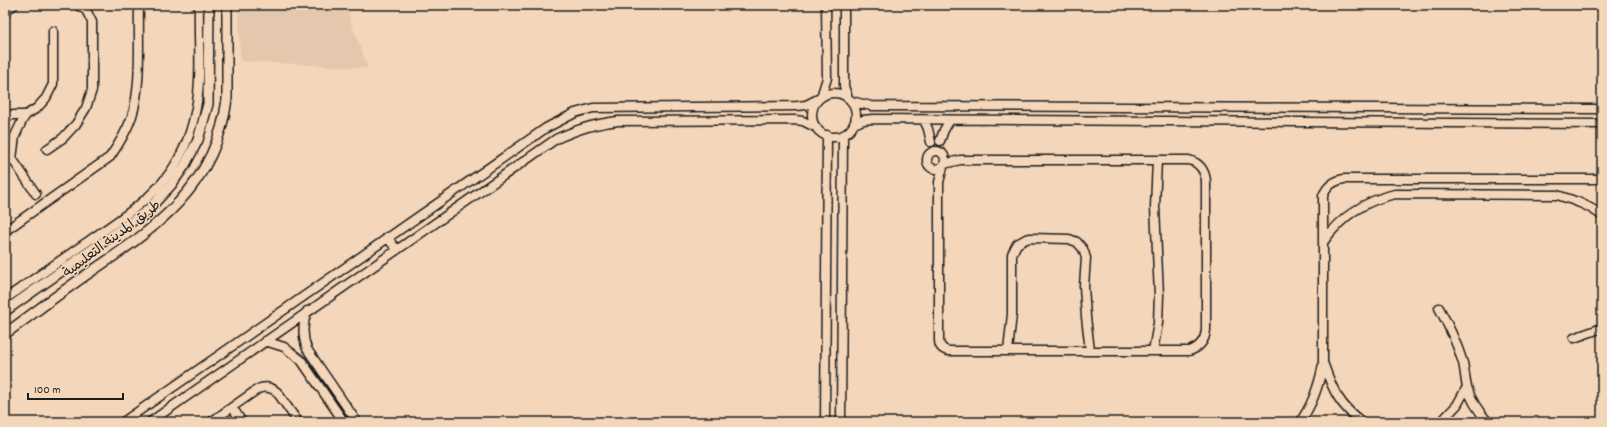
<svg xmlns="http://www.w3.org/2000/svg" width="1607" height="427" viewBox="0 0 1607 427" font-family="Dekko,'Playpen Sans Arabic',sans-serif">
  <style>
    .built { fill: #e3c8ad }
    .lines { fill: none; stroke-linecap: round; stroke-linejoin: round }
    .minor-casing { stroke: #1c1c1c; stroke-width: 11 }
    .tertiary-casing { stroke: #1c1c1c; stroke-width: 12 }
    .minor { stroke: #f4d7ba; stroke-width: 8 }
    .tertiary { stroke: #f4d7ba; stroke-width: 9 }
    .labels { text-anchor: middle; stroke-width: 3; stroke-linejoin: round; paint-order: stroke }
    .street-label { font-size: 14px; fill: #1c1c1c; stroke: #f4d7ba }
  </style>
  <rect width="100%" height="100%" fill="#f4d7ba"/>
  <filter id="ink" filterUnits="userSpaceOnUse"><feTurbulence type="fractalNoise" baseFrequency=".025" numOctaves="2"/><feDisplacementMap in="SourceGraphic" scale="8" xChannelSelector="R" yChannelSelector="G"/><feConvolveMatrix kernelMatrix="1 2 1 2 8 2 1 2 1" color-interpolation-filters="sRGB"/></filter>
  <g filter="url(#ink)">
    <path class="built" d="M 239,5 L 349,5 L 349,17 L 368,68 L 240,61 Z"/>
    <g class="lines">
      <defs>
        <path id="minor" d="M 844,5 L 844,86 L 848,98
          M 5,14 L 9,8 L 14,5
          M812 115a22 22 0 1 1 44 0a22 22 0 1 1-44 0Z
          M 821,97 L 827,78 L 826,5
          M 851,101 L 871,106 L 1602,109
          M 5,115 L 26,115
          M 924,120 L 928,129 L 931,142
          M 854,124 L 863,120 L 873,119 L 1602,124
          M 940,141 L 944,130 L 950,120
          M 5,148 L 36,194
          M 47,149 L 63,138 L 76,124 L 86,108 L 92,90 L 92,22 L 86,10 L 77,5
          M927 160a9 9 0 1 1 18 0a9 9 0 1 1-18 0Z
          M 12,159 L 15,136 L 22,121 L 26,115 L 37,108 L 46,98 L 53,84 L 53,31
          M 943,167 L 939,182 L 939,340 C 939,347 943,350 949,351 L 1189,351 C 1199,348 1205,341 1206,330 L 1206,181 C 1205,170 1199,163 1189,160 L 960,160 L 944,164
          M 5,231 L 110,157 C 119,144 127,131 132,116 C 142,85 138,38 139,5
          M 387,237 L 397,250
          M 1324,241 C 1342,216 1364,201 1395,194 L 1557,195 C 1573,200 1589,205 1602,216
          M 5,299 C 33,280 61,260 90,240 C 145,202 183,179 196,108 C 202,75 198,39 199,5
          M 1439,308 C 1449,326 1457,343 1463,363 C 1465,371 1465,379 1467,387 C 1471,400 1479,412 1488,422
          M 307,311 C 302,325 302,336 307,349 L 357,422
          M 1574,338 L 1602,328
          M 265,341 L 284,347 L 301,360 L 344,422
          M 1008,351 L 1012,314 L 1012,254 L 1017,244 L 1026,239 L 1031,238 L 1069,239 L 1077,242 L 1083,249 L 1086,258 L 1084,286 L 1086,317 L 1090,351
          M 1153,351 L 1158,323 L 1159,295 L 1155,207 L 1157,160
          M 1324,365 C 1333,391 1340,406 1362,422
          M 232,407 L 242,422
          M 123,422 L 546,128 L 575,113 L 593,108 L 797,106 L 806,105 L 818,99
          M 150,422 L 556,139 C 578,129 594,124 618,121 L 795,120 L 803,121 L 817,128
          M 211,422 L 258,389 C 265,386 271,387 277,392 L 298,422
          M 825,422 L 827,135
          M 841,422 L 843,135
          M 1300,422 C 1313,404 1319,386 1323,364 L 1323,196 C 1327,186 1333,181 1344,179 L 1602,179
          M 1441,422 L 1457,405 L 1467,387"/>
        <path id="tertiary" d="M 5,311 L 148,210 L 171,185 L 185,165 L 198,140 L 208,104 L 209,5
          M 5,334 C 32,314 59,294 86,275 C 154,229 216,188 227,99 L 227,5"/>
      </defs>
      <use href="#minor" class="minor-casing"/>
      <use href="#tertiary" class="tertiary-casing"/>
      <use href="#minor" class="minor"/>
      <use href="#tertiary" class="tertiary"/>
    </g>
  </g>
  <g class="labels">
    <g class="street-label">
      <text transform="translate(111 238) rotate(-37)" y="5">طريق المدينة التعليمية</text>
    </g>
  </g>
  <rect width="1607" height="427" fill="none" stroke="#f4d7ba" stroke-width="20"/>
  <rect x="10" y="10" width="1587" height="407" fill="none" stroke="#1c1c1c" stroke-width="1.5" filter="url(#ink)"/>
  <path d="M28 393v6h95v-6" fill="none" stroke="#1c1c1c" stroke-width="2"/>
  <text x="34" y="393" font-size="12" fill="#1c1c1c" stroke="#f4d7ba" stroke-width="3" paint-order="stroke">100 m</text>
</svg>
